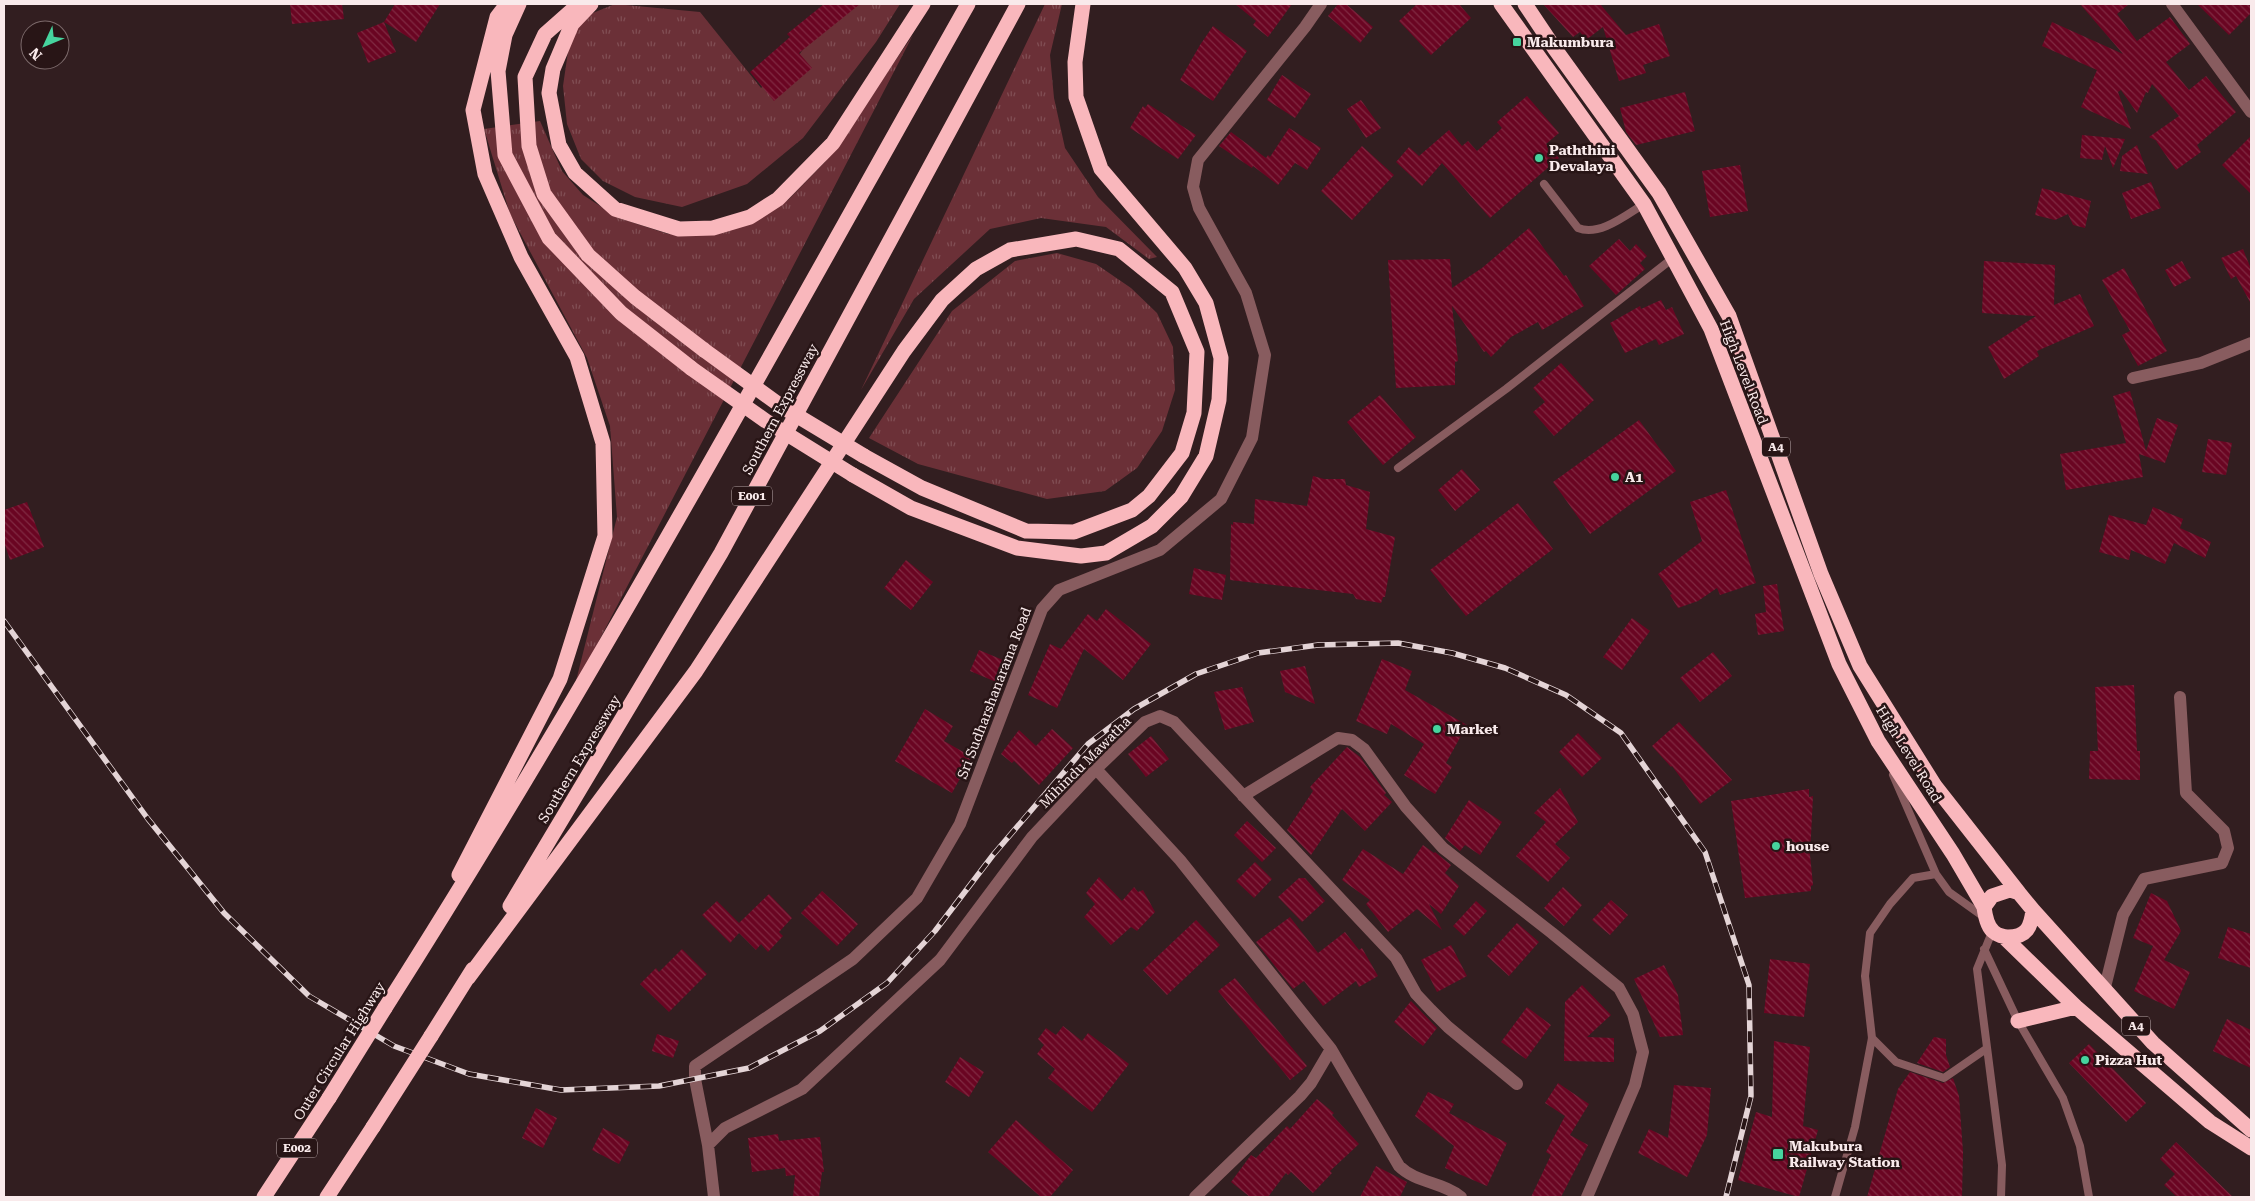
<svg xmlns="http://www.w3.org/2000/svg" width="2255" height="1201" viewBox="0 0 2255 1201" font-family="'Roboto Serif',serif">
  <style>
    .grass { fill: url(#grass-tufts) }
    .building { fill: url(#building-back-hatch) }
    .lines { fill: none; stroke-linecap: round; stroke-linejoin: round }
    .lane { stroke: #885c5f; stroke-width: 8 }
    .street { stroke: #885c5f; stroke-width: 12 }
    .highway { stroke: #f9b7bc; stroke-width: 15 }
    .rail-casing { stroke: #e4d4d6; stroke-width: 5.5 }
    .rail { stroke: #281516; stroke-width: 4; stroke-dasharray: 11; stroke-linecap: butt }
    .highway-bridge { stroke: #f9b7bc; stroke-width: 15 }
    .poi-dot { fill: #46d49e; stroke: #281516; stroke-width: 2 }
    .labels { text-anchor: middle; stroke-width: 5; stroke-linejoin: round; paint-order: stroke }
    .shield { fill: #281516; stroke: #baaaab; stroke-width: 1 }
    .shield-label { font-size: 12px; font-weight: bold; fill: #f9eaeb }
    .poi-label { font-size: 14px; font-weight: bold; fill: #f9eaeb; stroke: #281516; text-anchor: start }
    .street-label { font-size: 14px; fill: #f9eaeb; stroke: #281516 }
  </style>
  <defs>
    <pattern id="grass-tufts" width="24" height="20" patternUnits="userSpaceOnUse" patternTransform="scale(1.25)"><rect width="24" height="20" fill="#6b3037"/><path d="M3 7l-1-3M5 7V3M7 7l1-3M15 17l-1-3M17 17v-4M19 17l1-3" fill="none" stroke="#814e54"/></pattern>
    <pattern id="building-back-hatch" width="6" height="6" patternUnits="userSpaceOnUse" patternTransform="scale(1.25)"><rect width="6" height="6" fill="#6a0522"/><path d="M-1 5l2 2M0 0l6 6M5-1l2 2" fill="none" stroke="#802a42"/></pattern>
  </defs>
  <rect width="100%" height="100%" fill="#321e20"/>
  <path class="grass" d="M 615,4 L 700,12 L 761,88 L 795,61 L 834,4 L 900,4 L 876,42 L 803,138 L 747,184 L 682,207 L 635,197 L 603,181 L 581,159 L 567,124 L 563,86 L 570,38 L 583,17 Z
    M 1045,4 L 1062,4 L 1050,55 L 1054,98 L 1065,148 L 1098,197 L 1157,257 L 1149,259 L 1106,227 L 1041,218 L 990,229 L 914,299 L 861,390 Z
    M 913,35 L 574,689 L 617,517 L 610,426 L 587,358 L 510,214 L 484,129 L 540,121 L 562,171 L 583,195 L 619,218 L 668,234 L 708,235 L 748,224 L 788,200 L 825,162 Z
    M 1057,253 L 1096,264 L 1131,288 L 1157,313 L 1173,347 L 1175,390 L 1162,431 L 1137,468 L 1105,491 L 1047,499 L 918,464 L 869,438 L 952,311 L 1015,261 Z"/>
  <path class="building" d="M 290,4 L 342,4 L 344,19 L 292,24 Z
    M 395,4 L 440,4 L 416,42 L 384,22 Z
    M 824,4 L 860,4 L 799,53 L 812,68 L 774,101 L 750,72 L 790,37 L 787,34 Z
    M 1235,4 L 1292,4 L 1268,37 L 1253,25 L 1256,21 Z
    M 1338,4 L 1346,4 L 1373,27 L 1360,43 L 1328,16 Z
    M 1417,4 L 1459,4 L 1471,18 L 1431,55 L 1399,21 Z
    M 1543,4 L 1600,4 L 1626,35 L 1659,24 L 1670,56 L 1643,65 L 1646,73 L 1619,81 L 1603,27 L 1586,40 L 1580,32 L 1573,37 Z
    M 2080,4 L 2129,4 L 2117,14 L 2137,41 L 2170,17 L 2190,44 L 2166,62 L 2189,90 L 2206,76 L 2236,112 L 2197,145 L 2201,152 L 2176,170 L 2156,141 L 2159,142 L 2149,137 L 2179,116 L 2152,84 L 2148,93 L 2146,92 L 2137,113 L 2121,90 L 2118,92 L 2131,129 L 2081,107 L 2097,70 L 2042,46 L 2052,22 L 2123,54 Z
    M 2197,4 L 2251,4 L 2251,13 L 2229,35 Z
    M 384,22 L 396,52 L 368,63 L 357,33 Z
    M 1213,26 L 1247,51 L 1213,101 L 1180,80 L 1200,45 Z
    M 1282,75 L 1311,94 L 1295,118 L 1267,100 Z
    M 1685,92 L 1695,131 L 1636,145 L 1626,132 L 1620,108 Z
    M 1527,96 L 1559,133 L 1546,144 L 1559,158 L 1490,218 L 1442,163 L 1422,186 L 1396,162 L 1409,147 L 1419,156 L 1449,130 L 1462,146 L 1468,141 L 1477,151 L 1502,128 L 1497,122 Z
    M 1361,100 L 1381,128 L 1366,138 L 1347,109 Z
    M 1148,104 L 1196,135 L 1178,159 L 1130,128 L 1143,106 L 1145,108 Z
    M 1289,128 L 1321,148 L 1307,170 L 1295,163 L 1278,185 L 1253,166 L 1252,168 L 1219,146 L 1231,132 L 1266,158 L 1268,155 L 1270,157 Z
    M 2082,135 L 2125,139 L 2113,168 L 2105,146 L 2102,160 L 2080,158 Z
    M 2251,136 L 2251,194 L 2222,165 Z
    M 2137,145 L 2148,174 L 2120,171 L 2122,156 Z
    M 1362,146 L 1394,175 L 1352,220 L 1321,191 Z
    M 1740,165 L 1748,211 L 1710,217 L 1702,171 Z
    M 2151,182 L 2161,208 L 2131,219 L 2122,193 Z
    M 2042,188 L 2091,201 L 2085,228 L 2073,225 L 2068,214 L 2055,220 L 2035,215 Z
    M 1529,228 L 1564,276 L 1566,275 L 1584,306 L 1542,330 L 1538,322 L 1511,337 L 1491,357 L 1486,351 L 1484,352 L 1452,306 L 1458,361 L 1455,362 L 1455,385 L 1396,388 L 1388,260 L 1450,259 L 1452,288 L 1482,268 Z
    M 1619,239 L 1630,251 L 1636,244 L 1647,256 L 1640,263 L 1645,269 L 1616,295 L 1589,266 Z
    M 2243,249 L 2251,269 L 2251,304 L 2236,276 L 2231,279 L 2221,258 Z
    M 1984,261 L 2055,265 L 2054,305 L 2080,294 L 2094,326 L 2037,351 L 2039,356 L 2004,379 L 1988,347 L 2036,316 L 1982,313 Z
    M 2182,261 L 2191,278 L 2174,287 L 2165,270 Z
    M 2124,268 L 2167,351 L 2138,366 L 2122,335 L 2130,331 L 2102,280 Z
    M 1661,300 L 1666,310 L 1672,307 L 1684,334 L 1659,345 L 1656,339 L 1625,353 L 1610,323 L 1640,306 L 1641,309 Z
    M 1561,363 L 1594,400 L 1554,436 L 1533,412 L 1545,402 L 1533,388 Z
    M 2130,391 L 2146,451 L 2157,418 L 2178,425 L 2165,463 L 2139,454 L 2143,477 L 2066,490 L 2060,454 L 2126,443 L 2113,396 Z
    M 1380,395 L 1416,437 L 1383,465 L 1347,422 Z
    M 1639,420 L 1676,471 L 1590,534 L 1553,482 Z
    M 2208,439 L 2232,443 L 2226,475 L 2202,472 Z
    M 1462,469 L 1480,490 L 1455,511 L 1438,490 Z
    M 1313,476 L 1324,479 L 1345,479 L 1346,485 L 1370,492 L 1366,529 L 1395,537 L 1385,597 L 1383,597 L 1381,603 L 1356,599 L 1353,594 L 1230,580 L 1231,524 L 1233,525 L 1233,522 L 1254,524 L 1255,499 L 1307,506 Z
    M 1726,490 L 1756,583 L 1720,595 L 1717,588 L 1698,601 L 1678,608 L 1670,595 L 1672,594 L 1658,574 L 1702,541 L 1690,502 Z
    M 27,502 L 44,547 L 10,560 L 4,542 L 4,510 Z
    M 1518,503 L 1553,549 L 1466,616 L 1430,570 Z
    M 2153,507 L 2183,519 L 2180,528 L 2211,542 L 2205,558 L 2174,543 L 2165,564 L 2131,550 L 2129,560 L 2099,552 L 2109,515 L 2146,525 Z
    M 906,560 L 933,582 L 911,610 L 884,588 Z
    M 1194,568 L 1226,575 L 1222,600 L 1189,594 Z
    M 1777,584 L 1784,631 L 1758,635 L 1755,614 L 1766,612 L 1763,586 Z
    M 1106,609 L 1151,644 L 1123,680 L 1084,649 L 1057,708 L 1028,695 L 1050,644 L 1061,649 L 1088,614 L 1097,621 Z
    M 1632,618 L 1650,631 L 1622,670 L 1603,657 Z
    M 979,650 L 1010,663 L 1001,684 L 970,671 Z
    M 1713,652 L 1732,676 L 1700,702 L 1680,678 Z
    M 1382,659 L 1412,671 L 1405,690 L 1467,725 L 1446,763 L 1452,767 L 1435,794 L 1404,775 L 1424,744 L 1391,724 L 1387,734 L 1356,721 Z
    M 1305,666 L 1315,704 L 1285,692 L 1280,671 Z
    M 2134,685 L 2137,751 L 2140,751 L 2140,780 L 2089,779 L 2090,751 L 2098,751 L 2095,687 Z
    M 1242,687 L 1254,722 L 1225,730 L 1214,692 Z
    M 925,709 L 953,726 L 944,741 L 972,757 L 952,793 L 895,761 Z
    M 1679,722 L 1732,780 L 1700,804 L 1672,766 L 1671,767 L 1652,746 Z
    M 1052,729 L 1073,748 L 1039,785 L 1014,761 L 1012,763 L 1001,754 L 1019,730 L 1036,746 Z
    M 1578,733 L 1602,758 L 1582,777 L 1559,752 Z
    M 1151,736 L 1169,759 L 1146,777 L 1128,754 Z
    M 1347,747 L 1360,757 L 1386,793 L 1384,795 L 1392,802 L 1365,831 L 1342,809 L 1311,855 L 1287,830 L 1313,791 L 1310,787 Z
    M 1560,788 L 1578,822 L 1555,844 L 1570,858 L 1548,882 L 1516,856 L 1546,822 L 1534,813 Z
    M 1809,789 L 1809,797 L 1813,796 L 1810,855 L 1813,885 L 1811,886 L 1811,891 L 1745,898 L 1731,801 Z
    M 1469,800 L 1502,822 L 1480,855 L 1465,845 L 1460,851 L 1445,838 Z
    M 1247,821 L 1276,848 L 1262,862 L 1234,835 Z
    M 1423,845 L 1434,853 L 1435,852 L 1451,865 L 1445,873 L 1459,886 L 1441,914 L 1429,904 L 1442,930 L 1417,909 L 1388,932 L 1366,904 L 1370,900 L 1342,880 L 1363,849 L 1403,874 Z
    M 1255,862 L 1272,879 L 1254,898 L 1236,881 Z
    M 1099,877 L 1122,901 L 1134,887 L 1138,892 L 1143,890 L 1155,912 L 1137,931 L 1131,927 L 1111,945 L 1084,917 L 1095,904 L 1086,893 Z
    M 1299,878 L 1305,878 L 1325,901 L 1302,922 L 1278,897 Z
    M 1563,887 L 1582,905 L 1564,926 L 1544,908 Z
    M 822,891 L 858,924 L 837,946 L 801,913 Z
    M 2151,893 L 2167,901 L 2181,931 L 2164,960 L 2190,972 L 2174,1009 L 2134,991 L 2153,946 L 2133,938 Z
    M 769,894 L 792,918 L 779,932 L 783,936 L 768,952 L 761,944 L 756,950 L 739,933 L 730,943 L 702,915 L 717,901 L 739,923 Z
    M 1611,900 L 1628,915 L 1610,935 L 1592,920 Z
    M 1476,901 L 1487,911 L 1464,936 L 1453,926 Z
    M 1290,917 L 1318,953 L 1345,932 L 1359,950 L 1362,948 L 1378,976 L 1359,987 L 1356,981 L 1323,1006 L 1304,981 L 1293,989 L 1256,942 Z
    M 1196,920 L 1220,945 L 1167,995 L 1143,970 Z
    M 1517,923 L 1539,942 L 1509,976 L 1487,956 Z
    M 2228,927 L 2251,934 L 2251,968 L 2218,958 Z
    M 1451,945 L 1467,976 L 1437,992 L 1421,960 Z
    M 682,949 L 707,974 L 669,1012 L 640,984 L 656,968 L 659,972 Z
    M 1770,959 L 1810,964 L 1804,1017 L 1764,1013 Z
    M 1664,965 L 1678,995 L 1683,1035 L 1660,1037 L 1634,979 Z
    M 1235,978 L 1307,1066 L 1290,1080 L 1218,991 Z
    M 1582,985 L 1611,1015 L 1587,1037 L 1614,1038 L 1614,1062 L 1564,1061 L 1565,1002 Z
    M 1411,1001 L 1437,1028 L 1423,1046 L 1394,1022 Z
    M 1527,1007 L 1551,1025 L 1526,1059 L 1501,1042 Z
    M 2227,1019 L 2251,1030 L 2251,1068 L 2213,1051 Z
    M 1063,1026 L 1082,1041 L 1088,1033 L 1129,1064 L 1092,1112 L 1048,1078 L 1055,1069 L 1037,1054 L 1044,1045 L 1038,1039 L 1046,1028 L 1056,1035 Z
    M 657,1034 L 679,1041 L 673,1058 L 652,1051 Z
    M 1934,1037 L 1946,1039 L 1946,1055 L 1950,1067 L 1943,1072 L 1917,1063 Z
    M 1774,1041 L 1810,1047 L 1803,1126 L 1818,1130 L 1799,1197 L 1738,1180 L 1756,1112 L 1772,1117 Z
    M 2089,1044 L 2146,1103 L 2126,1122 L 2069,1063 Z
    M 960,1057 L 984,1072 L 969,1097 L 945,1082 Z
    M 1910,1072 L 1943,1083 L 1953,1078 L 1959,1096 L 1963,1152 L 1962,1197 L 1867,1197 L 1898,1089 Z
    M 1558,1083 L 1589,1104 L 1570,1135 L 1588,1145 L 1561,1197 L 1531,1197 L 1551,1155 L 1546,1152 L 1565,1116 L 1545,1103 Z
    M 1674,1085 L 1711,1088 L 1707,1135 L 1687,1177 L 1638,1153 L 1649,1129 L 1668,1138 Z
    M 1428,1092 L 1454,1104 L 1449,1113 L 1507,1143 L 1487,1186 L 1445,1168 L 1454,1146 L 1415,1116 Z
    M 1317,1099 L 1334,1113 L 1332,1115 L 1359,1144 L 1330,1171 L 1332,1173 L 1313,1193 L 1291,1172 L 1288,1175 L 1286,1173 L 1268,1197 L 1250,1197 L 1231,1182 L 1251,1155 L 1256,1158 L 1287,1126 L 1290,1129 Z
    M 536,1108 L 557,1118 L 543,1148 L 522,1138 Z
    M 1016,1120 L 1073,1170 L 1050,1197 L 1041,1197 L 988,1152 Z
    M 603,1128 L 630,1142 L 619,1164 L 592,1150 Z
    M 778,1134 L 779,1141 L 820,1137 L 824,1172 L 822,1172 L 819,1197 L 793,1197 L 795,1175 L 786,1176 L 785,1168 L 752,1172 L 748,1138 Z
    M 2176,1142 L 2233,1197 L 2177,1197 L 2164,1185 L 2175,1174 L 2160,1159 Z
    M 1376,1166 L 1407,1182 L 1400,1197 L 1360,1197 Z"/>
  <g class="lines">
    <path class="lane" d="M 1544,184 L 1578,228 C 1599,237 1626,215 1644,204
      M 1398,468 L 1506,389 L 1673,258
      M 1893,775 L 1936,874 L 1949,892 L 1984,917
      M 1992,932 L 1977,969 L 2002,1165 L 2001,1197
      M 1984,949 L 2018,1021 L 2063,1098 L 2080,1146 L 2089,1197
      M 1872,1038 L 1896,1062 L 1944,1078 L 1986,1049
      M 1835,1197 L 1855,1127 L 1872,1038 L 1865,976 L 1870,933 L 1890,904 L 1913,878 L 1936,874"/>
    <path class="street" d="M 2172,4 L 2251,112
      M 2133,378 L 2201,363 L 2251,343
      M 1096,769 L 1180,860 L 1331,1049 L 1311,1083 L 1300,1096 L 1195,1197
      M 1243,796 L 1338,738 L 1352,740 L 1364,749 L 1406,807 L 1443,848 L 1552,933 L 1619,988 L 1633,1014 L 1643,1052 L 1635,1085 L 1587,1197
      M 2104,991 L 2123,915 L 2144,879 L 2222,863 L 2228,848 L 2224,831 L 2186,793 L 2180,697
      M 1331,1049 L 1399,1166 C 1416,1183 1443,1182 1461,1197
      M 708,1145 L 725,1128 L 802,1089 L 940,960 L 1032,837 L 1096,769 L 1145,722 L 1160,716 L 1174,722 L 1396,958 L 1416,994 L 1431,1010 L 1448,1027 L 1517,1084
      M 714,1197 L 708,1145 L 695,1079 L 695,1066 L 853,959 L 917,898 L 960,824 L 1042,609 L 1059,590 L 1160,550 L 1221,499 L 1252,438 L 1265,355 L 1246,293 L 1199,208 L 1193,187 L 1198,160 L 1305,27 L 1321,4"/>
    <path class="highway" d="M 519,4 L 505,35 L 498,71 L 505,155 L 549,238 L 621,313 L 691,368
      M 579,4 L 545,34 L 525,77 L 529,146 L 544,194 L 588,255 L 635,297 L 704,350
      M 591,4 L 572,24 L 553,69 L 549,93 L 559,145 L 575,173 L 615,209 L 679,229 L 713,228 L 750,217 L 778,199 L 833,143 L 923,4
      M 1501,4 L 1644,204 L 1673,258 L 1711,329 L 1839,664 L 1878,741 L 1953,854 L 1984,907
      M 1525,4 L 1555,49 L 1659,193 L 1729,316 L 1821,574 L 1860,666 L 1935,786 L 2019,893
      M 853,475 L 911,508 L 1017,548 L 1081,556 L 1106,553 L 1152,526 L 1181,497 L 1206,456 L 1219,400 L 1221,358 L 1206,303 L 1185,268 L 1101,169 L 1076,97 L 1075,62 L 1083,4
      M 459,875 L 560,679 L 605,536 L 603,443 L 577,357 L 521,257 L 485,174 L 473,110 L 497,17 L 507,4
      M 2010,890 L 2019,893 L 2033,910 C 2031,927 2027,937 2008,937 C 2004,937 1997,935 1994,932 C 1987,927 1985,915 1984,907 L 1992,896 Z
      M 510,906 L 721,553 L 1018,4
      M 2033,910 L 2153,1043 L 2251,1130
      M 2004,937 L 2076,1007 L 2210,1122 L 2251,1148
      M 468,978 L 696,671 L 904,351 L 942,300 L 976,269 L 1010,250 L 1076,239 L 1119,249 L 1172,292 L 1197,352 L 1194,413 L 1182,453 L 1149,496 L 1132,510 L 1074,532 L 1026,531 L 922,488 L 864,456
      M 385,1008 C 593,681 778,341 968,4
      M 2018,1021 L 2076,1007
      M 431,1036 L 473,969
      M 264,1197 L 329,1098
      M 327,1197 L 373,1127"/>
    <defs>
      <path id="rail" d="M 4,621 L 148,819 L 224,913 L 309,996 L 394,1046 L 469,1074 L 561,1090 L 659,1086 L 749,1068 L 820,1031 L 887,983 L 935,931 L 993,855 L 1088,744 L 1134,709 L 1196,674 L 1258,653 L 1318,645 L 1398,643 L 1452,653 L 1505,668 L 1566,695 L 1621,733 L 1705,852 L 1749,985 L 1751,1096 L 1726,1197"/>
    </defs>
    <use href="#rail" class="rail-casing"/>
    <use href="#rail" class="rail"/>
    <path class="highway-bridge" d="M 704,350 L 781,406 L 864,456
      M 691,368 L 766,421 L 853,475
      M 329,1098 L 385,1008
      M 373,1127 L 431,1036"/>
  </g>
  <g class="poi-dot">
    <rect x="1512" y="37" width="10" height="10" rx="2.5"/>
    <circle cx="1539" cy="158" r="5"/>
    <circle cx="1615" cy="477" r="5"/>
    <circle cx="1437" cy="729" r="5"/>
    <circle cx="1776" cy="846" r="5"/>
    <circle cx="2085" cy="1060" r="5"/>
    <rect x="1772" y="1148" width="12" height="12" rx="2.5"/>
  </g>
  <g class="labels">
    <g class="shield">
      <rect x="1762" y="437.5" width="28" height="19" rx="4"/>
      <rect x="732" y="486.5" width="40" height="19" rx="4"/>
      <rect x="2122" y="1016.5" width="28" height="19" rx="4"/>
      <rect x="277" y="1138.5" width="40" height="19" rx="4"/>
    </g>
    <g class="shield-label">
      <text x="1776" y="451">A4</text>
      <text x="752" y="500">E001</text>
      <text x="2136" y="1030">A4</text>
      <text x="297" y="1152">E002</text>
    </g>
    <g class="poi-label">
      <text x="1527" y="47">Makumbura</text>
      <text x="1549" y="155">Paththini<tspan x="1549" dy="16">Devalaya</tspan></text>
      <text x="1625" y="482">A1</text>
      <text x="1447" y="734">Market</text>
      <text x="1786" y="851">house</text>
      <text x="2095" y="1065">Pizza Hut</text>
      <text x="1789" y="1151">Makubura<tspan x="1789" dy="16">Railway Station</tspan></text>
    </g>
    <g class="street-label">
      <text transform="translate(1744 372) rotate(69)" y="5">High Level Road</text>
      <text transform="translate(780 409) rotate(-62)" y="5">Southern Expressway</text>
      <text transform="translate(994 693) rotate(-69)" y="5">Sri Sudharshanarama Road</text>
      <text transform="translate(1909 754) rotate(58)" y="5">High Level Road</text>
      <text transform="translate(579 759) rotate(-59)" y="5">Southern Expressway</text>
      <text transform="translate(1085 762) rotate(-45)" y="5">Mihindu Mawatha</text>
      <text transform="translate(339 1051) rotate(-58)" y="5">Outer Circular Highway</text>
    </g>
  </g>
  <rect width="2255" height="1201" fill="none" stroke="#f9eaeb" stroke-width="10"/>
  <g transform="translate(45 45) rotate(226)"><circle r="24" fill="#281516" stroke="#7c6a6b"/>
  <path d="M0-4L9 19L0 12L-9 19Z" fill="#46d49e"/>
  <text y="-8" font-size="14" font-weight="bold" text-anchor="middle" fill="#f9eaeb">N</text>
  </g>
</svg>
